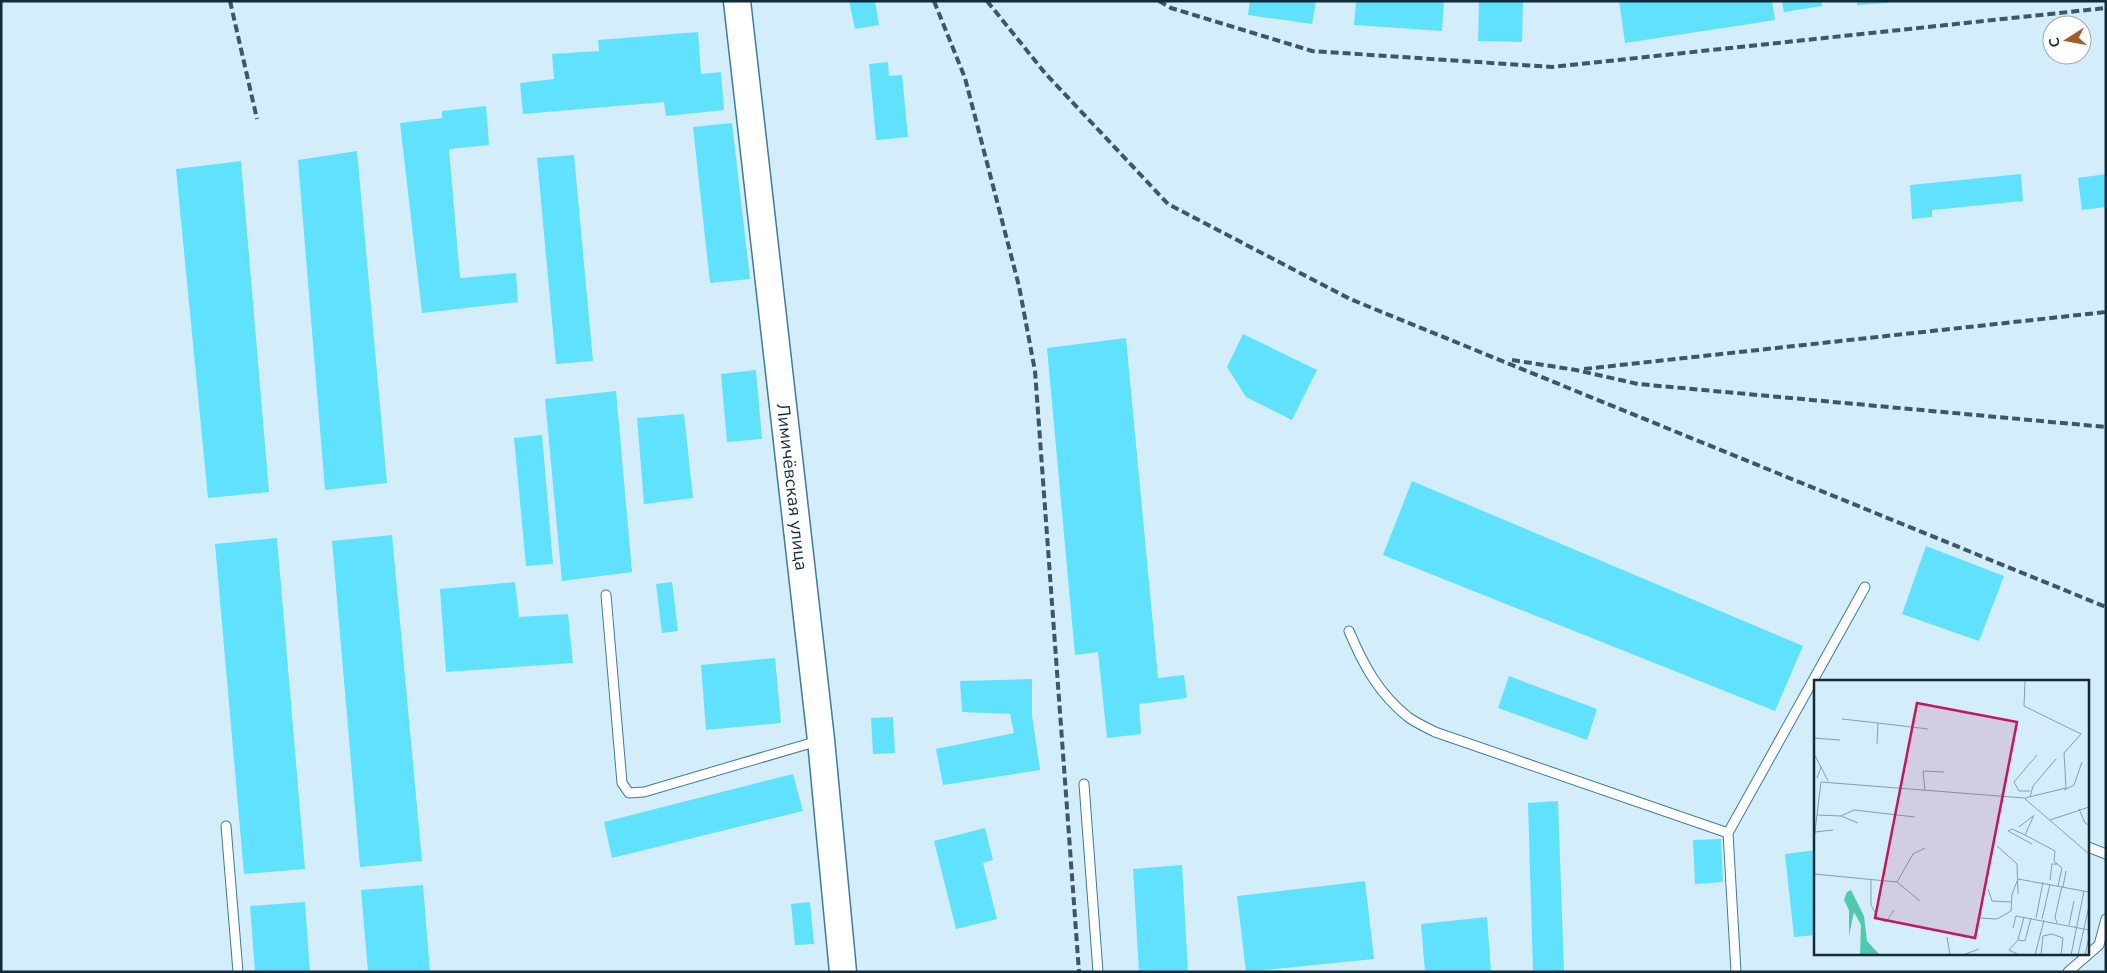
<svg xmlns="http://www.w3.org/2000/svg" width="2107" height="973" viewBox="0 0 2107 973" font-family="'Nunito Sans',sans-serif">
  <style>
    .building { fill: #60e2fe }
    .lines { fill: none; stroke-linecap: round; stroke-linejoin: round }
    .service-casing { stroke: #3e7c9d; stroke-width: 11 }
    .secondary-casing { stroke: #3e7c9d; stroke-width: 29 }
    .service { stroke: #fff; stroke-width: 9 }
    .secondary { stroke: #fff; stroke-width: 26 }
    .rail { stroke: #3d5765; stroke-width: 4; stroke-dasharray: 8 4; stroke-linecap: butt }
    .labels { text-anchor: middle; stroke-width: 4; stroke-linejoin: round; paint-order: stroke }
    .street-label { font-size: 18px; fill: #112b39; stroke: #fff }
    .inset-road { fill: none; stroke: #869fad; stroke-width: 1 }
    .view { fill: #c2185b; fill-opacity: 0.15; stroke: #c2185b; stroke-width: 2.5 }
    .inset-edge { fill: none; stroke: #112b39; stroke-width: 2.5 }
  </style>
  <rect width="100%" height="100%" fill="#d4edfb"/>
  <path class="building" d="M 849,1 L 875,1 L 879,25 L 855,29 Z
    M 1250,1 L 1316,1 L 1312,24 L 1248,15 Z
    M 1356,1 L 1444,1 L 1442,31 L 1354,25 Z
    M 1479,1 L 1523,1 L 1522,42 L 1478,41 Z
    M 1619,1 L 1772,1 L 1775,20 L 1625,43 Z
    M 1782,1 L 1821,1 L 1822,6 L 1784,12 Z
    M 1857,1 L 1888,1 L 1888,3 L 1857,5 Z
    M 698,32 L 701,74 L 721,72 L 724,110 L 666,116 L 664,102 L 523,114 L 520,83 L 554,79 L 552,54 L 599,51 L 598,40 Z
    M 888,62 L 889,76 L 902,75 L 908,137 L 876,140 L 869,64 Z
    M 486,106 L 489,145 L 449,149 L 460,278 L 516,273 L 518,302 L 422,313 L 400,123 L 442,118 L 442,111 Z
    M 732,123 L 750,279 L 710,283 L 693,127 Z
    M 357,151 L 387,483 L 325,490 L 298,160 Z
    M 574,155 L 593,361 L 556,364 L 537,158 Z
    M 241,161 L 269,492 L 208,498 L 176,169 Z
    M 2021,174 L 2023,201 L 1932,210 L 1932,217 L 1912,219 L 1910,185 Z
    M 2106,174 L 2106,207 L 2082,210 L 2078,178 Z
    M 1243,334 L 1317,370 L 1292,420 L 1246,397 L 1227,367 Z
    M 1126,338 L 1158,678 L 1184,675 L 1187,698 L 1139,704 L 1141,734 L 1107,738 L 1098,652 L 1075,655 L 1047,348 Z
    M 756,370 L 762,439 L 727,442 L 721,374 Z
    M 616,391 L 632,572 L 562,581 L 545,399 Z
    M 684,414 L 693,498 L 644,504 L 637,418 Z
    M 542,435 L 553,564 L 526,566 L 514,438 Z
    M 1412,481 L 1803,646 L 1775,711 L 1383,555 Z
    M 392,535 L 422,861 L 360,867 L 332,541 Z
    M 277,538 L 305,869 L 244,874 L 215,544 Z
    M 1926,546 L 2004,576 L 1979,641 L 1902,614 Z
    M 515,582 L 519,617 L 568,614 L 573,663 L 446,672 L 440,589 Z
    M 672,582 L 678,631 L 662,633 L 656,584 Z
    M 775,658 L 781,723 L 706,730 L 701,665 Z
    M 1509,676 L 1597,709 L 1587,740 L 1498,708 Z
    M 1032,679 L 1032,715 L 1040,770 L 943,785 L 936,749 L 1014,733 L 1010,714 L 962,712 L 960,681 Z
    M 893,717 L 895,753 L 873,754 L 871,718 Z
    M 793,774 L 803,811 L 612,858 L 604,822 Z
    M 1558,801 L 1564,972 L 1533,972 L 1528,803 Z
    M 985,828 L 993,860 L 983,863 L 997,919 L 956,929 L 934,841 Z
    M 1721,839 L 1723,882 L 1695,884 L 1693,840 Z
    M 1816,850 L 1816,935 L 1794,937 L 1785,854 Z
    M 1182,865 L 1188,972 L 1139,972 L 1133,869 Z
    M 1365,881 L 1374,959 L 1246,972 L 1237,896 Z
    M 423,885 L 430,972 L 368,972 L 361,890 Z
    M 305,902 L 310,972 L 255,972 L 250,906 Z
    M 810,902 L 814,944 L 795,945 L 791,904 Z
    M 1487,917 L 1491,972 L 1425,972 L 1421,924 Z"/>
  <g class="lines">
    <defs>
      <path id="service" d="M 606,595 L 622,783 L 629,793 L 644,792 L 818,741
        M 1349,631 C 1363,664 1378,693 1408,717 C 1416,723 1426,727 1435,732 L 1728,833
        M 1084,784 L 1098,972
        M 226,826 L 238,972
        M 2088,847 L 2106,854
        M 1736,972 L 1728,833 L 1865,587
        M 2068,972 L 2099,945 L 2106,919"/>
      <g id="secondary">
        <path id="s1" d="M 737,1 L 821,740 L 843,972"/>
      </g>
    </defs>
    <use href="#service" class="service-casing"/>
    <use href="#secondary" class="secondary-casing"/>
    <use href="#service" class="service"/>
    <use href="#secondary" class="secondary"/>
    <path class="rail" d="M 230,1 L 257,119
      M 934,1 L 965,78 L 1019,286 L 1035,371 L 1079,972
      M 987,1 L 1045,73 L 1168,204 L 1350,299 L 2106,607
      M 1159,1 L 1171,8 L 1312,51 L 1552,67 L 2106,8
      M 1512,360 L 1576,370 L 1638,384 L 2106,427
      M 1584,369 L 2106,312"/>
  </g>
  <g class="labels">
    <g class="street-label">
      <text dy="6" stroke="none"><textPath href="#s1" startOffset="489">Лимичёвская улица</textPath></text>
    </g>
  </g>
  <g transform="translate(1814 680)">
    <rect width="275" height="275" fill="#d4edfb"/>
    <path d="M 37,210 L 50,236 L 53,261 L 66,275 L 46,275 L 47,245 L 40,232 L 35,256 L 35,230 L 30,220 L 33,212 Z" fill="#4ecaac"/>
    <path class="inset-road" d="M 211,0 L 210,26 L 267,54 L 250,73 L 252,108 L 211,118M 28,39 L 64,43M 0,58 L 26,60M 63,64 L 64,43 L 114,49M 0,74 L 7,87 L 3,98M 7,87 L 14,101M 250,110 L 260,105 L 268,82M 111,111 L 109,91 L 130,92M 216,111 L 205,111 L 200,102 L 223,75M 216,117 L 219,106 L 242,79M 265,129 L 271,143 L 275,145M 3,135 L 27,136 L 44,143M 220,135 L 211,155 L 241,171 L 240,181 L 248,188 L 244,206M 27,136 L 40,130 L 101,137M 236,140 L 275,127M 205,147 L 219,136M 1,152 L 19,150M 211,155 L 198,149 L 194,151 L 218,164M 0,159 L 7,102 L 210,118 L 275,174M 183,166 L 203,184 L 204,214M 0,194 L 83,202 L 106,221M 57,199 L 57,225 L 64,238 L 72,242 L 80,230M 236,200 L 238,184 L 244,184M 83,202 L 99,174 L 111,168M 249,207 L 252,191M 174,209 L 178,221 L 198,222M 210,237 L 204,260 L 211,261 L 217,238M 165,238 L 183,239 L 197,231 L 198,214 L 204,199 L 275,212M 222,238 L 229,202M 228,239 L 236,204M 243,243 L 241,237 L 248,206M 255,245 L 260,221M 199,248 L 202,236 L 275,250M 133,257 L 136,275M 204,260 L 195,270 L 205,275M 149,275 L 165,269M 221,275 L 230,240M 227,275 L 229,256 L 238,254 L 249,258 L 247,275M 257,275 L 270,211M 264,275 L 275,226M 271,275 L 275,257"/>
    <path class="view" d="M 103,23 L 203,42 L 161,258 L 61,238 Z"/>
    <rect width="275" height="275" class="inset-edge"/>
  </g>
  <rect width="2107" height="973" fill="none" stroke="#112b39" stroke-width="5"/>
  <g transform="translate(2067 40) rotate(259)"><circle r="24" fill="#ffffff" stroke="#a0aab0"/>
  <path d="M0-4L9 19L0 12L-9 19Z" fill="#9f5c2b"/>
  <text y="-8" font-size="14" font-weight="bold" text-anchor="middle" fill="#112b39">С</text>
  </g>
</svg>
